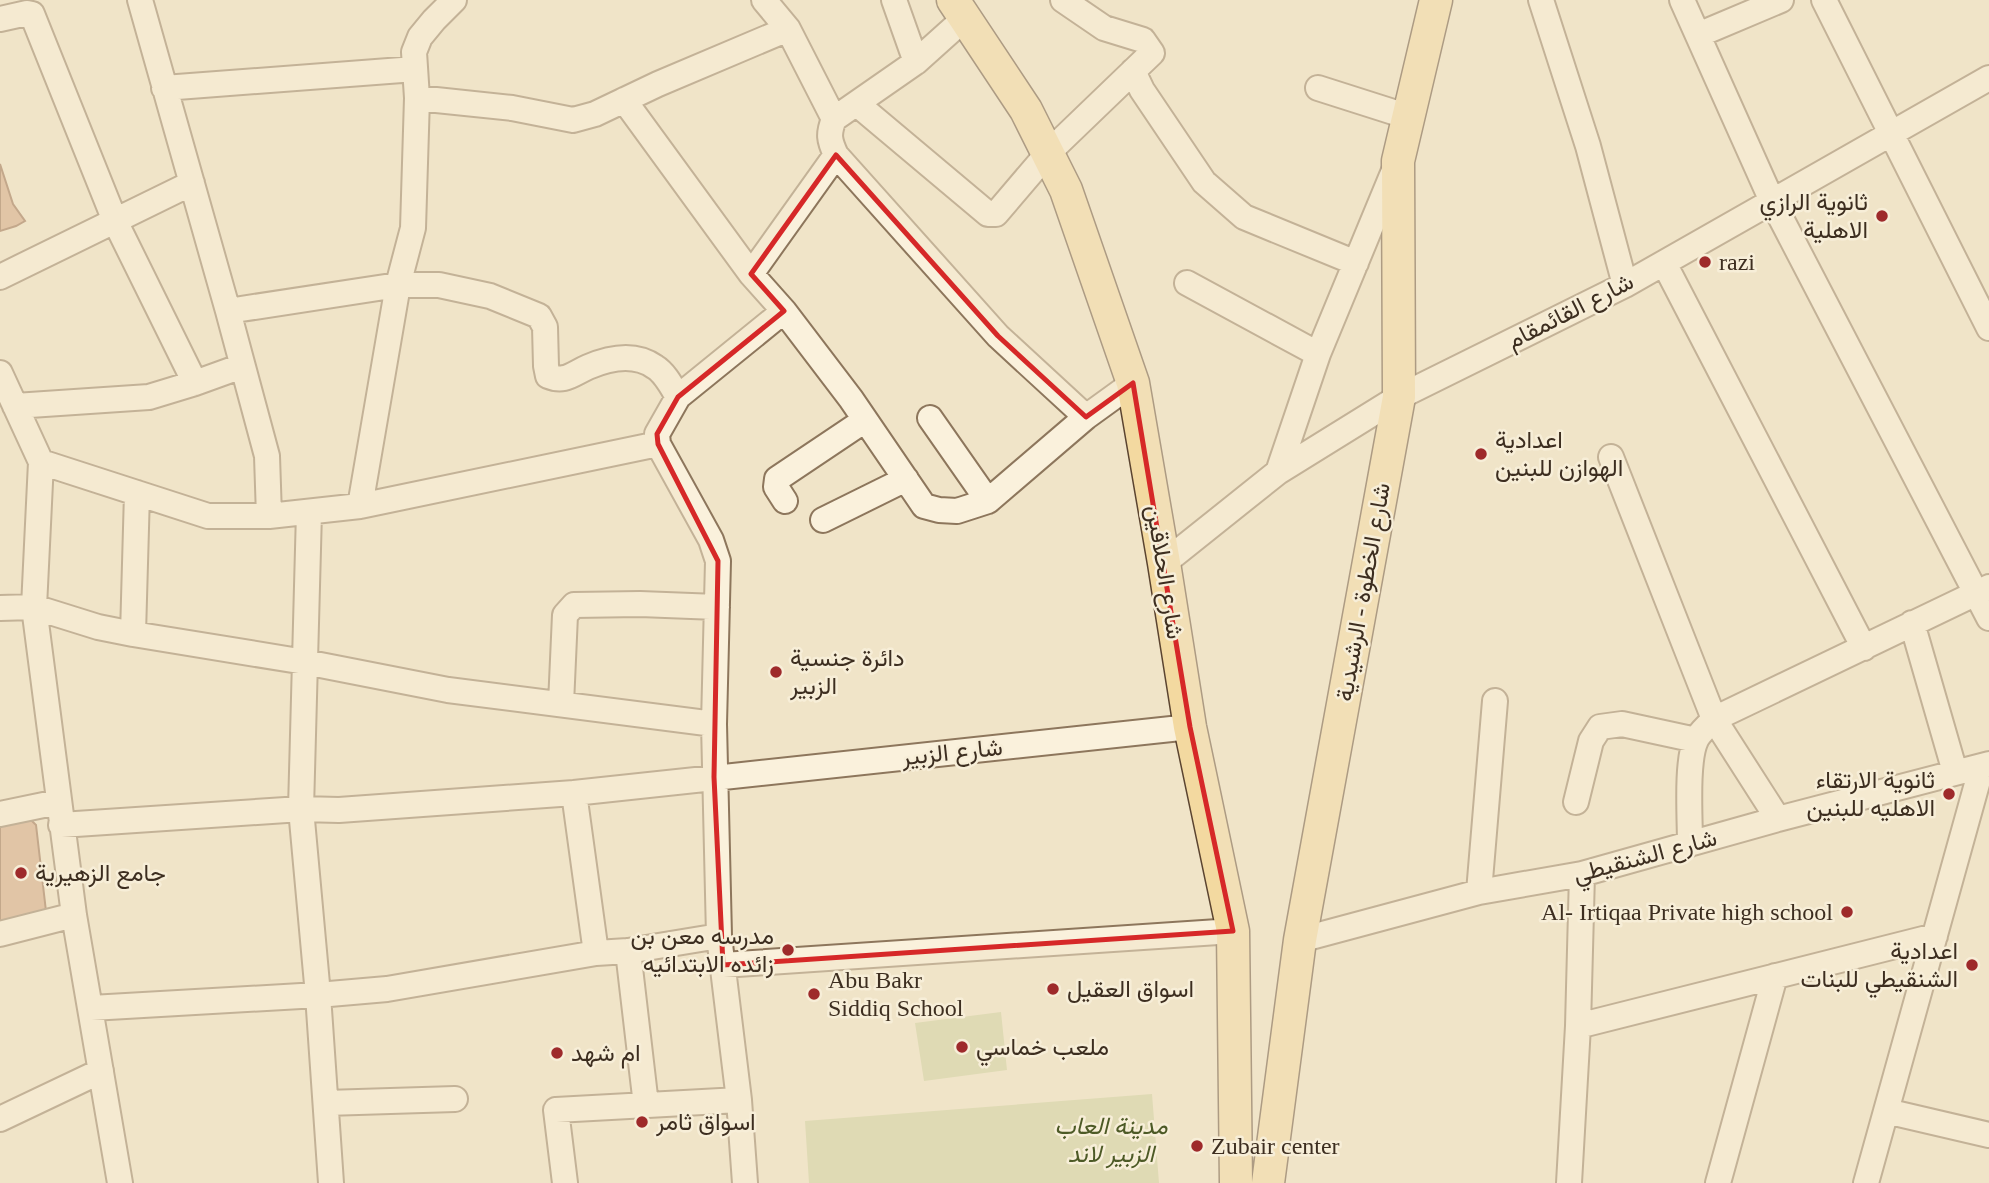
<svg xmlns="http://www.w3.org/2000/svg" width="1989" height="1183" viewBox="0 0 1989 1183" font-family="'Times New Roman',Vazirmatn,serif">
  <style>
    .green { fill: #c9cf9b }
    .building { fill: #cf9f7d; stroke: #8d5f41; stroke-width: 2 }
    .lines { fill: none; stroke-linecap: round; stroke-linejoin: round }
    .minor-casing { stroke: #8d765c; stroke-width: 28 }
    .major-casing { stroke: #5b4430; stroke-width: 35 }
    .minor { stroke: #faf1dc; stroke-width: 24 }
    .major { stroke: #f3d9a0; stroke-width: 32 }
    .marked { fill: none; stroke: #d62828; stroke-width: 5; stroke-linejoin: round }
    .poi-dot { fill: #9e2a2b; stroke: #f7eed8; stroke-width: 2.5 }
    .labels { text-anchor: middle; stroke-width: 5; stroke-linejoin: round; paint-order: stroke }
    .poi-label { font-size: 24px; fill: #3d2e20; stroke: #f7eed8; text-anchor: start }
    .street-label { font-size: 24px; fill: #3d2e20; stroke: #f7eed8 }
    .park-label { font-size: 24px; font-style: italic; fill: #4d5a26; stroke: #f7eed8 }
  </style>
  <rect width="100%" height="100%" fill="#f0e4c8"/>
  <path class="green" d="M 1001,1012 L 1007,1070 L 924,1081 L 915,1023 Z
    M 1152,1094 L 1159,1183 L 809,1183 L 805,1121 Z"/>
  <path class="building" d="M 0,164 L 13,204 L 25,221 L 16,226 L 0,231 Z
    M 25,820 L 31,820 L 36,825 L 47,920 L 0,932 L 0,826 Z"/>
  <g class="lines">
    <defs>
      <path id="minor" d="M 140,0 L 228,311 L 267,456 L 269,516
        M 764,0 L 788,29 L 834,119
        M 894,0 L 916,62
        M 1541,0 L 1588,146 L 1625,285
        M 1682,0 L 1772,201 L 1989,618
        M 1824,0 L 1989,328
        M 965,18 L 916,62 L 834,119 C 828,134 829,140 836,155 L 998,336 L 1086,417
        M 0,19 L 27,13 L 32,14 L 115,221 L 195,383
        M 1698,35 L 1781,0
        M 1133,71 L 1142,90 L 1204,182 L 1244,217 L 1356,263
        M 164,88 L 415,69
        M 1318,88 L 1409,117
        M 417,98 L 512,108 L 573,120 L 595,114 L 658,84 L 788,29
        M 624,100 L 751,274 L 784,311 L 851,399 L 924,506 L 939,510 L 957,511 L 988,501 L 1086,417 L 1133,383
        M 857,104 L 988,214 L 996,214 L 1048,153 L 1152,53 L 1143,40 L 1104,28 L 1063,0
        M 1664,263 L 1864,648
        M 751,274 L 836,155
        M 0,277 L 192,183
        M 1187,283 L 1318,354
        M 228,311 L 398,285 L 439,285 L 490,296 L 539,316 L 545,327 L 546,366 L 548,376 C 565,383 572,374 588,367 C 609,358 634,352 655,367 C 665,373 672,387 678,397
        M 0,373 L 41,462 L 34,607 L 74,915 L 120,1183
        M 15,406 L 149,397 L 195,383 L 242,366
        M 930,418 L 988,501
        M 1611,457 L 1714,719 L 1778,819
        M 41,462 L 208,516 L 269,516 L 360,506 L 658,444
        M 1278,472 L 1318,354 L 1395,168
        M 785,501 L 776,487 L 777,479 L 865,420
        M 360,506 L 398,285 L 413,228 L 417,98 L 414,52 L 420,37 L 434,20 L 454,0
        M 309,512 L 301,809 L 318,995 L 331,1183
        M 823,520 L 906,479
        M 1164,563 L 1278,472 L 1399,397 L 1625,285 L 1989,78
        M 0,608 L 34,607 L 98,627 L 133,634 L 305,662 L 448,690 L 714,724
        M 1912,623 L 1955,772
        M 133,634 L 137,493
        M 561,704 L 565,615 L 574,605 L 640,604 L 717,607
        M 574,793 L 596,953
        M 1576,802 L 1591,741 L 1600,727 L 1622,724 L 1696,740
        M 0,814 L 58,802
        M 61,825 L 301,809 L 339,810 L 574,793 L 1190,727
        M 1690,844 C 1690,819 1686,761 1696,740 C 1699,733 1708,726 1714,719 L 1989,587
        M 1479,892 L 1495,701
        M 0,934 L 74,915
        M 1300,940 L 1479,892 L 1582,874 L 1778,819 L 1989,764
        M 628,951 L 646,1105
        M 723,965 L 1233,931
        M 91,1008 L 318,995 L 387,989 L 596,953 L 628,951 L 719,936
        M 1578,1026 L 1935,936
        M 326,1103 L 455,1099
        M 1886,1111 L 1989,1135
        M 0,1119 L 101,1071
        M 565,1183 L 556,1110 L 739,1100
        M 745,1183 L 739,1100 L 719,936 L 714,724 L 718,561 L 711,540 L 658,444 L 657,434 L 678,397 L 784,311
        M 1569,1183 L 1578,1026 L 1582,874
        M 1718,1183 L 1775,976
        M 1866,1183 L 1982,766"/>
      <path id="major" d="M 953,0 L 1026,110 L 1066,190 L 1133,383 L 1164,563 L 1190,727 L 1233,931 L 1236,1183
        M 1268,1183 L 1300,940 L 1399,397 L 1398,161 L 1436,0"/>
    </defs>
    <use href="#minor" class="minor-casing"/>
    <use href="#major" class="major-casing"/>
    <use href="#minor" class="minor"/>
    <use href="#major" class="major"/>
  </g>
  <path d="M0 0H1989V1183H0ZM 836,155 L 998,336 L 1086,417 L 1133,383 L 1190,727 L 1233,931 L 723,965 L 714,777 L 718,561 L 658,444 L 657,434 L 678,397 L 784,311 L 751,274 Z" fill="#f0e4c8" fill-opacity=".55" fill-rule="evenodd"/>
  <path class="marked" d="M 836,155 L 998,336 L 1086,417 L 1133,383 L 1190,727 L 1233,931 L 723,965 L 714,777 L 718,561 L 658,444 L 657,434 L 678,397 L 784,311 L 751,274 Z"/>
  <g class="poi-dot">
    <circle cx="1882" cy="216" r="7"/>
    <circle cx="1705" cy="262" r="7"/>
    <circle cx="1481" cy="454" r="7"/>
    <circle cx="776" cy="672" r="7"/>
    <circle cx="1949" cy="794" r="7"/>
    <circle cx="21" cy="873" r="7"/>
    <circle cx="1847" cy="912" r="7"/>
    <circle cx="788" cy="950" r="7"/>
    <circle cx="1972" cy="965" r="7"/>
    <circle cx="1053" cy="989" r="7"/>
    <circle cx="814" cy="994" r="7"/>
    <circle cx="962" cy="1047" r="7"/>
    <circle cx="557" cy="1053" r="7"/>
    <circle cx="642" cy="1122" r="7"/>
    <circle cx="1197" cy="1146" r="7"/>
  </g>
  <g class="labels">
    <g class="poi-label">
      <text x="1868" y="210" text-anchor="end">ثانوية الرازي<tspan x="1868" dy="28">الاهلية</tspan></text>
      <text x="1719" y="270">razi</text>
      <text x="1495" y="448">اعدادية<tspan x="1495" dy="28">الهوازن للبنين</tspan></text>
      <text x="790" y="666">دائرة جنسية<tspan x="790" dy="28">الزبير</tspan></text>
      <text x="1935" y="788" text-anchor="end">ثانوية الارتقاء<tspan x="1935" dy="28">الاهليه للبنين</tspan></text>
      <text x="35" y="881">جامع الزهيرية</text>
      <text x="1833" y="920" text-anchor="end">Al- Irtiqaa Private high school</text>
      <text x="774" y="944" text-anchor="end">مدرسه معن بن<tspan x="774" dy="28">زائده الابتدائيه</tspan></text>
      <text x="1958" y="959" text-anchor="end">اعدادية<tspan x="1958" dy="28">الشنقيطي للبنات</tspan></text>
      <text x="828" y="988">Abu Bakr<tspan x="828" dy="28">Siddiq School</tspan></text>
      <text x="1067" y="997">اسواق العقيل</text>
      <text x="976" y="1055">ملعب خماسي</text>
      <text x="571" y="1061">ام شهد</text>
      <text x="656" y="1130">اسواق ثامر</text>
      <text x="1211" y="1154">Zubair center</text>
    </g>
    <g class="street-label">
      <text transform="translate(1570 311) rotate(-27)" y="8">شارع القائمقام</text>
      <text transform="translate(1165 572) rotate(81)" y="8">شارع الحلاقين</text>
      <text transform="translate(1363 592) rotate(-80)" y="8">شارع الخطوة - الرشيدية</text>
      <text transform="translate(952 752) rotate(-6)" y="8">شارع الزبير</text>
      <text transform="translate(1645 856) rotate(-15)" y="8">شارع الشنقيطي</text>
    </g>
    <g class="park-label">
      <text x="1111" y="1134">مدينة العاب<tspan x="1111" dy="28">الزبير لاند</tspan></text>
    </g>
  </g>
</svg>
